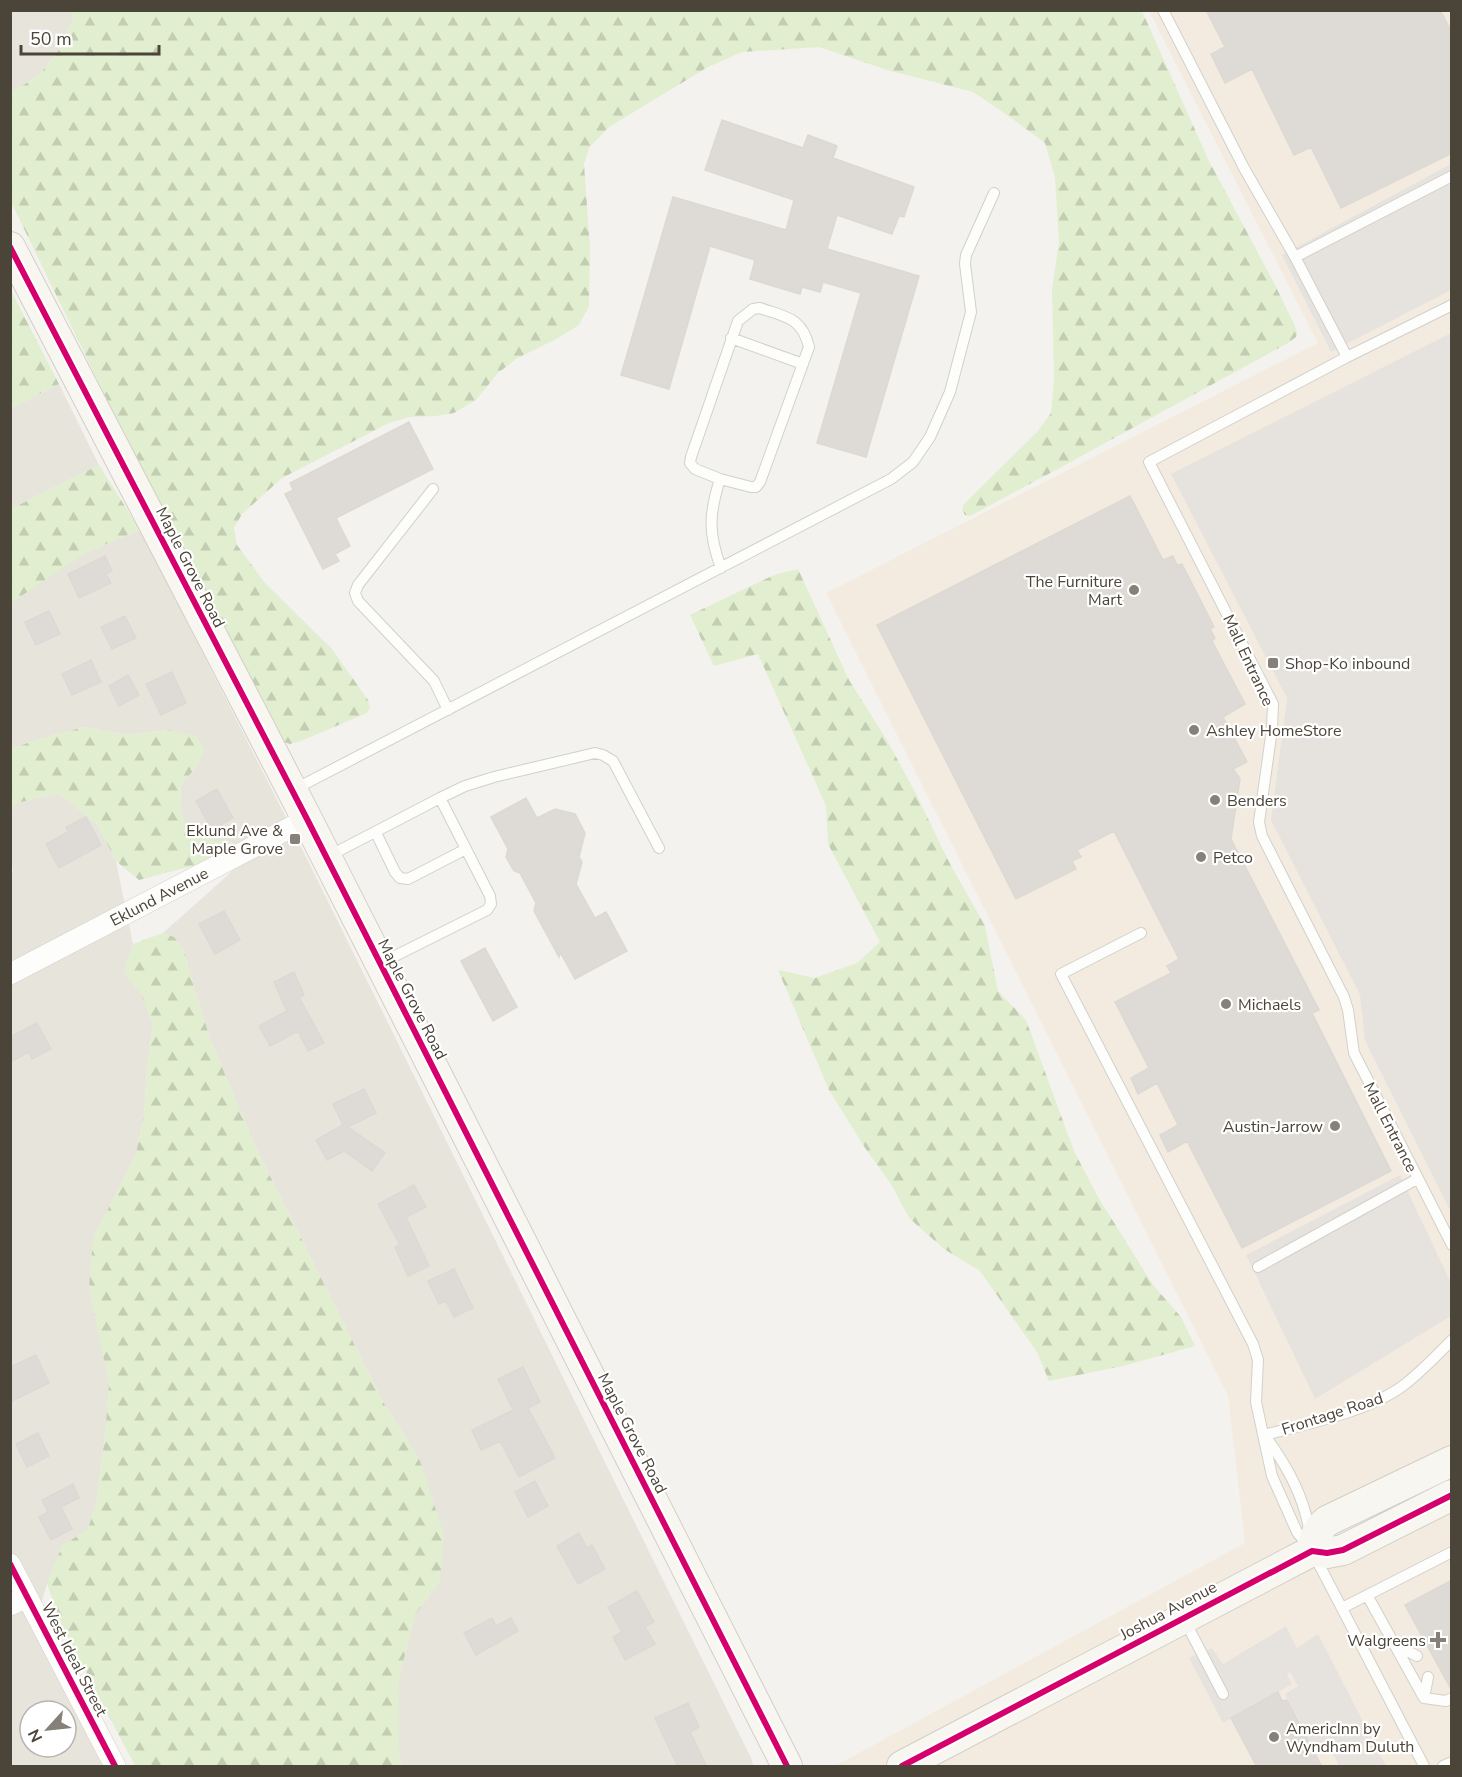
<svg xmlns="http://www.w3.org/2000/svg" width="1462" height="1777" viewBox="0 0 1462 1777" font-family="'Nunito Sans',sans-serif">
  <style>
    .residential { fill: #e7e4dc; fill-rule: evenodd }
    .commercial { fill: #f3ebdf }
    .forest { fill: url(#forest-firs) }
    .parking { fill: #e6e3df }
    .building { fill: #dedbd6; stroke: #dcd9d4; stroke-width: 1.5 }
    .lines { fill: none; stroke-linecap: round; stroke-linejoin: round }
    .lane-casing { stroke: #d2d0cb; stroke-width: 12 }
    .street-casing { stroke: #d2d0cb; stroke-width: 22 }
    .secondary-casing { stroke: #d3cfc5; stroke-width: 32 }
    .lane { stroke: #fdfdfc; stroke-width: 10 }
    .street { stroke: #fdfdfc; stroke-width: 21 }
    .secondary { stroke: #f7f6f1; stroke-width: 30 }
    .cycleway-casing { stroke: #fff; stroke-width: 10 }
    .cycleway { stroke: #d6006c; stroke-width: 6 }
    .poi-dot { fill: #868178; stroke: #fff; stroke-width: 2 }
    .labels { text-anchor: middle; stroke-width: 4.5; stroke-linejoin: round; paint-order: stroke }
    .street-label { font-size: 16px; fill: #4b4439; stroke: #fff }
    .poi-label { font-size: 16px; fill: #4b4439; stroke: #fff; text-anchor: start }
  </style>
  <defs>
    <pattern id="forest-firs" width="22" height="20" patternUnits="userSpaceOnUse" patternTransform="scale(1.5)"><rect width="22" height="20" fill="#e1eecf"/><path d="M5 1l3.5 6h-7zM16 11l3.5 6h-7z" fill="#c3cdb2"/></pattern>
  </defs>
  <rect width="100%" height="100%" fill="#f4f2ee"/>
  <path class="residential" d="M 11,11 L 72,11 L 73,20 L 57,53 L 39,75 L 11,93 Z
    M 59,384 L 99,465 L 11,509 L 11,408 Z
    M 140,530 L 305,855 L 752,1760 L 753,1766 L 401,1766 L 399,1754 L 399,1678 L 415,1615 L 440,1580 L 420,1461 L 382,1400 L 256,1148 L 211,1041 L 194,988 L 183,948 L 174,937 L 163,933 L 228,875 L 239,863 L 231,841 L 214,841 L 197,833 L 185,824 L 180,807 L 181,785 L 197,766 L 168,730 L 125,735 L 84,727 L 36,740 L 11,749 L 10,603 L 85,553 Z
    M 59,793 L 97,824 L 116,861 L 133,944 L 124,972 L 141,993 L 153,1024 L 147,1068 L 144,1117 L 135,1157 L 93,1238 L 100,1337 L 109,1383 L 105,1436 L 96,1504 L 88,1529 L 62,1546 L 47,1584 L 33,1630 L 103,1766 L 11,1766 L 10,876 L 13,872 L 10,848 L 10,821 L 13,804 ZM 30,1711 L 66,1711 L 66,1747 L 30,1747 Z"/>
  <path class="commercial" d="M 1149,11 L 1451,11 L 1451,1766 L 835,1766 L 1245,1543 L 1228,1396 L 826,593 L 1318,343 Z"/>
  <path class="forest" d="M 72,11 L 1142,11 L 1208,159 L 1275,285 L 1294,324 L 1297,332 L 1296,337 L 1288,343 L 1054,471 L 970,516 L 965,515 L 962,510 L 964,504 L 1037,432 L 1051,413 L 1054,378 L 1052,289 L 1059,242 L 1055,177 L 1045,143 L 1010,117 L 973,92 L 887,70 L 819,47 L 742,52 L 708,67 L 609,127 L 589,148 L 584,164 L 590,248 L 589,306 L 579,325 L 558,338 L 516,359 L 498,373 L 476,400 L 454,413 L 436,416 L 410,417 L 389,423 L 282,478 L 242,514 L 234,528 L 237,545 L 265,583 L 332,649 L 368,700 L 370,708 L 367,713 L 301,741 L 290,744 L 278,740 L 184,558 L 11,202 L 11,93 L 39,75 L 57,53 L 73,20 Z
    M 10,289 L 59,384 L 11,408 L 10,408 Z
    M 99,465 L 140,530 L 85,553 L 11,603 L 11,509 Z
    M 798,569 L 849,680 L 888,742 L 916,794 L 949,862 L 985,926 L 998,991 L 1026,1020 L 1074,1151 L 1098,1197 L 1153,1285 L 1181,1317 L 1195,1346 L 1123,1366 L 1049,1381 L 1037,1352 L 980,1271 L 944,1249 L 909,1218 L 891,1184 L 867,1151 L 829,1090 L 778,970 L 815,978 L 857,963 L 880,942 L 828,844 L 826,806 L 758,654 L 714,666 L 690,615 L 774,575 Z
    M 84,727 L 125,735 L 168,730 L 197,736 L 205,752 L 197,766 L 181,785 L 180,807 L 185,824 L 197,833 L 214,841 L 231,841 L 234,851 L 200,864 L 139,880 L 116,861 L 97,824 L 59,793 L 13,804 L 11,821 L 11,749 L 36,740 Z
    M 163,933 L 174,937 L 183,948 L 194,988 L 211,1041 L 256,1148 L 382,1400 L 420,1461 L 444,1535 L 440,1580 L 415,1615 L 399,1678 L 399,1754 L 401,1766 L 135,1766 L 62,1626 L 47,1584 L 62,1546 L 88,1529 L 96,1504 L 105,1436 L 109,1383 L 89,1289 L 93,1238 L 135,1157 L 144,1117 L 147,1068 L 153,1024 L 141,993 L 124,972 L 133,944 Z"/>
  <path class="parking" d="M 1451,164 L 1451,290 L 1331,352 L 1282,255 Z
    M 1451,333 L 1451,1212 L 1365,1041 L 1360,995 L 1271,820 L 1287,698 L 1171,474 Z
    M 1400,1175 L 1451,1283 L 1451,1316 L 1315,1399 L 1246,1255 Z
    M 1286,1626 L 1297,1648 L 1318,1634 L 1386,1766 L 1339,1766 L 1330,1747 L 1317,1755 L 1285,1694 L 1298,1686 L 1290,1672 L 1287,1674 L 1292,1684 L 1223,1723 L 1189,1658 L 1212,1648 L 1223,1664 Z"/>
  <path class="building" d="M 1206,10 L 1440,10 L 1452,33 L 1452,153 L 1341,208 L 1311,147 L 1294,155 L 1252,69 L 1225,83 L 1211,54 L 1225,47 Z
    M 722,120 L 803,148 L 808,135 L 837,146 L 833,158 L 914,187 L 904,217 L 899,216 L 892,234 L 837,215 L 827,249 L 919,276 L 866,457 L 817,443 L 861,293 L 823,282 L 820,292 L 802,287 L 800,294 L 750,279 L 755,260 L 710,246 L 669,389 L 621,375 L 673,197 L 786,230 L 794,200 L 705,170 Z
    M 409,422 L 433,469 L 336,518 L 350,546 L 335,554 L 339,561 L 323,569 L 285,494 L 293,490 L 290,483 Z
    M 1130,496 L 1163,560 L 1173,556 L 1177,565 L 1182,564 L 1214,627 L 1210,629 L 1215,638 L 1212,641 L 1245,704 L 1223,717 L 1247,762 L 1233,769 L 1240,779 L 1231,839 L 1319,1010 L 1312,1013 L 1391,1171 L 1242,1248 L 1187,1141 L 1168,1152 L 1160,1135 L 1178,1125 L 1157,1083 L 1138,1094 L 1131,1078 L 1149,1068 L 1115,1002 L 1171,973 L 1167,966 L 1179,959 L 1114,831 L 1077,850 L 1081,857 L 1072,861 L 1076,869 L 1016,899 L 877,625 Z
    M 105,556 L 112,571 L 106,574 L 111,583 L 79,598 L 68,574 Z
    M 49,611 L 60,634 L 36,645 L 25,622 Z
    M 125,616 L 136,638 L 112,649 L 101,627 Z
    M 91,660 L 101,682 L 72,695 L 62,674 Z
    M 172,672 L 186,703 L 161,715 L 146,684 Z
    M 128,675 L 139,695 L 119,706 L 109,686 Z
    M 217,789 L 233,818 L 212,830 L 196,801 Z
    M 526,798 L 537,818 L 555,809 L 575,814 L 585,833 L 579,857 L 582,862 L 576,884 L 595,918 L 606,912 L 627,951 L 575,979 L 560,952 L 559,957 L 534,911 L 536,903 L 520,873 L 514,871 L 506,857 L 508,849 L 491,817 Z
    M 86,817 L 101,845 L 59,868 L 46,844 L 68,832 L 66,827 Z
    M 224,911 L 240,940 L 215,954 L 199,924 Z
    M 485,948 L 517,1007 L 493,1021 L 461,961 Z
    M 294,972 L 304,995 L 299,997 L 324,1043 L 308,1051 L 298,1031 L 270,1046 L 259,1026 L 287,1011 L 274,982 Z
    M 37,1023 L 51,1049 L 32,1059 L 29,1052 L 10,1062 L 10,1037 Z
    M 364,1089 L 376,1113 L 348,1127 L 385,1153 L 372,1171 L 344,1151 L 327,1160 L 316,1140 L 343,1125 L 333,1104 Z
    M 414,1185 L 426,1207 L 406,1217 L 429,1266 L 408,1276 L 395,1247 L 400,1245 L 378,1204 Z
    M 454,1269 L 473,1308 L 454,1317 L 446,1301 L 439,1304 L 428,1281 Z
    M 36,1355 L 49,1383 L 10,1402 L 10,1367 Z
    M 523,1367 L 540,1402 L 528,1408 L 555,1458 L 519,1477 L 500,1441 L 481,1450 L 472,1430 L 513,1410 L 498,1379 Z
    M 38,1433 L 49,1456 L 27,1467 L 16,1444 Z
    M 535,1481 L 548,1506 L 528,1517 L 515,1492 Z
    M 73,1484 L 79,1498 L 61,1507 L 72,1529 L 51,1540 L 39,1517 L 48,1512 L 42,1500 Z
    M 579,1533 L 587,1548 L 592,1545 L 605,1569 L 578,1584 L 557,1546 Z
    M 1452,1580 L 1452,1691 L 1405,1605 Z
    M 637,1591 L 654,1622 L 645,1627 L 655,1644 L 625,1660 L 613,1637 L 622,1632 L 608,1607 Z
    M 492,1618 L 496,1626 L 511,1618 L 518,1631 L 476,1655 L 464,1633 Z
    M 1278,1692 L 1282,1701 L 1287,1700 L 1322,1767 L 1257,1767 L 1231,1718 Z
    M 688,1703 L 699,1727 L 690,1732 L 707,1767 L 678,1767 L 655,1718 Z"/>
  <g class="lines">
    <defs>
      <path id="lane" d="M 1163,10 L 1244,168 L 1295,257 L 1347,357
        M 1295,257 L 1452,176
        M 1452,305 L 1347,357 L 1149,462 L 1273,704 L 1272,729 L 1259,822 L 1262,836 L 1344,997 L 1348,1010 L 1354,1053 L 1452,1245
        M 731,338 L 803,364
        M 720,479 L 695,469 L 690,463 L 691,457 L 738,321 L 753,309 L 760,308 C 785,317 802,317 809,347 L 760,482 L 756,487 L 751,487 L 720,479 C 709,514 708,533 721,568
        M 433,489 L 358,585 L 355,593 L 358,601 L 434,681 L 448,710
        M 295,789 L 891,479 L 913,462 L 930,437 L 950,392 L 971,312 L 965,264 L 966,255 L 994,193
        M 440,798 L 465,786 L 494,777 L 595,753 L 603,755 L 613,761 L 659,848
        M 376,833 L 395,872 L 400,878 L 408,879 L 466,849
        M 327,857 L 440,798 L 490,896 L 491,904 L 487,910 L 383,962
        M 1141,933 L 1061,974 L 1253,1344 L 1258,1360 L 1256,1402 L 1272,1476 L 1297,1532 L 1312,1551 L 1424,1766
        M 1258,1267 L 1417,1179
        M 1264,1435 C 1307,1424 1368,1412 1404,1385 C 1421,1372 1436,1356 1452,1340
        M 1266,1437 C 1288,1468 1304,1496 1310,1534
        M 1367,1595 L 1424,1698 L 1446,1701 L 1452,1698
        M 1342,1608 L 1452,1552
        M 1185,1621 L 1223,1694
        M 1396,1645 L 1417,1656
        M 1424,1698 L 1428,1677
        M 1443,1766 L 1452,1762"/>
      <g id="street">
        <path id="s1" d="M 10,974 L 307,819"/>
        <path d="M 10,1564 L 115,1766"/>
        <path d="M 10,1605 L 27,1597"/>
      </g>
      <path id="secondary" d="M 10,247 L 307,819 L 787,1766
        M 1312,1551 C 1314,1538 1317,1529 1327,1521 L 1452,1461
        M 902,1766 L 1312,1551 L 1327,1553 L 1343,1550 L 1452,1495"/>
    </defs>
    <use href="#lane" class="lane-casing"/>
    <use href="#street" class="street-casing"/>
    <use href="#secondary" class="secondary-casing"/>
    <use href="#lane" class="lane"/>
    <use href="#street" class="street"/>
    <use href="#secondary" class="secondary"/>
    <defs>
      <path id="cycleway" d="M 10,247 L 307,819 L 787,1766
        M 10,1564 L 115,1766
        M 902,1766 L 1312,1551 L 1327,1553 L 1343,1550 L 1452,1495"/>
    </defs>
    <use href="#cycleway" class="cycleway-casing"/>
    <use href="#cycleway" class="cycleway"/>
  </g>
  <g class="poi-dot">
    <circle cx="1134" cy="590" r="6"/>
    <rect x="1267" y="657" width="12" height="12" rx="3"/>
    <circle cx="1194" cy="730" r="6"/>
    <circle cx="1215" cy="800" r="6"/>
    <rect x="289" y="833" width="12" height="12" rx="3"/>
    <circle cx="1201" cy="857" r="6"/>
    <circle cx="1226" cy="1004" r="6"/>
    <circle cx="1335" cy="1126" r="6"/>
    <path d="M1435 1631h6v6h6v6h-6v6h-6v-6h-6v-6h6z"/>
    <circle cx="1274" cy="1737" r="6"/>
  </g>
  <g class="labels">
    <g class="street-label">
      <text transform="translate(191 567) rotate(63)" y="6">Maple Grove Road</text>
      <text transform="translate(1249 660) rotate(65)" y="6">Mall Entrance</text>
      <text dy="6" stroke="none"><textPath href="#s1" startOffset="168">Eklund Avenue</textPath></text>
      <text transform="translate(413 999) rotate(63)" y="6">Maple Grove Road</text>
      <text transform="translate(1391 1127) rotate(63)" y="6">Mall Entrance</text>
      <text transform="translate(1332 1413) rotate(-18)" y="6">Frontage Road</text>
      <text transform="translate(633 1433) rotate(63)" y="6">Maple Grove Road</text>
      <text transform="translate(1168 1610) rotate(-28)" y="6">Joshua Avenue</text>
      <text transform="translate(75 1659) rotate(63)" y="6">West Ideal Street</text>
    </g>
    <g class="poi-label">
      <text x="1122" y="587" text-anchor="end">The Furniture<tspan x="1122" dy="18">Mart</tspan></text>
      <text x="1285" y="669">Shop-Ko inbound</text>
      <text x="1206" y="736">Ashley HomeStore</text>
      <text x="1227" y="806">Benders</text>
      <text x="283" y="836" text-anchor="end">Eklund Ave &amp;<tspan x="283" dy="18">Maple Grove</tspan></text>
      <text x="1213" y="863">Petco</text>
      <text x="1238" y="1010">Michaels</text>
      <text x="1323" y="1132" text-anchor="end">Austin-Jarrow</text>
      <text x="1426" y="1646" text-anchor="end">Walgreens</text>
      <text x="1286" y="1734">AmericInn by<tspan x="1286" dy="18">Wyndham Duluth</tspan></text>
    </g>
  </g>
  <rect width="1462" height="1777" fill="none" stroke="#4b4439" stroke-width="24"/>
  <g transform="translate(48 1729) rotate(243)"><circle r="28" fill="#ffffff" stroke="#b7b4b0" stroke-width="1.5"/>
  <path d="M0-4.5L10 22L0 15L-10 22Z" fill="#868178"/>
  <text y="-9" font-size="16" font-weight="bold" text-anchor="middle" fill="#4b4439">N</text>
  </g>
  <path d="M21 45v9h138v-9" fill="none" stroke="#4b4439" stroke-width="3"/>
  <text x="30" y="45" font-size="18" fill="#4b4439" stroke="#ffffff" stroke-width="4.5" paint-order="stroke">50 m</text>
</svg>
